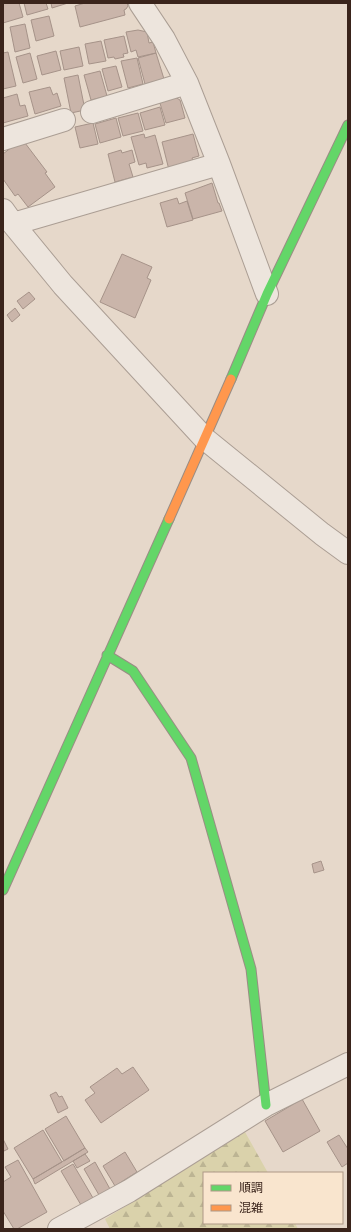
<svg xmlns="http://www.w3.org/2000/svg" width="351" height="1232" viewBox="0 0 351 1232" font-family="Georgia,'Noto Sans JP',serif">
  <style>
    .forest { fill: url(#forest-firs) }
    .building { fill: #cab5aa; stroke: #a69389 }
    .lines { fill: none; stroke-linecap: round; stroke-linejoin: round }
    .street-casing { stroke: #ab9e94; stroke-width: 24 }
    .fast-casing { stroke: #9a8d84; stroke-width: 11 }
    .slow-casing { stroke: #9a8d84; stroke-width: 11 }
    .street { stroke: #ede5dd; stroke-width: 22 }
    .fast { stroke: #63d668; stroke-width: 9 }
    .slow { stroke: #ff974d; stroke-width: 9 }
  </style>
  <defs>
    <pattern id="forest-firs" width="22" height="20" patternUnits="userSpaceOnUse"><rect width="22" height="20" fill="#dad2ab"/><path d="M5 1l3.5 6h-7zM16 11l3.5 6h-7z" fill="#bcb493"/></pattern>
  </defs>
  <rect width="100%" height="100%" fill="#e6d8ca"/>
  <path class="forest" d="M 245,1132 L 268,1173 L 204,1173 L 204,1223 L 295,1223 L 298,1229 L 110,1229 L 105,1219 Z"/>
  <path class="building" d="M 3,3 L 19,3 L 23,17 L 3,23 Z
    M 24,3 L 46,3 L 48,9 L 27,15 Z
    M 51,3 L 68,3 L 52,8 Z
    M 85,3 L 127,3 L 128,6 L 126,9 L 124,10 L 125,15 L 80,27 L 75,6 Z
    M 49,16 L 54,36 L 36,41 L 31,20 Z
    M 25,24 L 30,48 L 15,52 L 10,27 Z
    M 138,30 L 147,32 L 149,43 L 153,42 L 156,53 L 138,57 L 136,50 L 131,52 L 126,32 Z
    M 124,36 L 128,53 L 123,54 L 124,57 L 115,59 L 114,57 L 108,58 L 104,40 Z
    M 101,41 L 106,61 L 89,64 L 85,44 Z
    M 79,47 L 83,66 L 64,70 L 60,51 Z
    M 56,51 L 61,70 L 42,75 L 37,56 Z
    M 8,52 L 16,86 L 3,89 L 3,53 Z
    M 30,53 L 37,79 L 23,83 L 16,57 Z
    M 156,53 L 164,79 L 145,84 L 138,58 Z
    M 137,58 L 143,84 L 128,88 L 121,61 Z
    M 116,66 L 122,87 L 108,91 L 102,69 Z
    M 100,71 L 107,96 L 91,100 L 84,75 Z
    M 78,75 L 85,110 L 71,113 L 64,78 Z
    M 50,87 L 53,95 L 57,93 L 61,106 L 35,114 L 29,92 Z
    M 17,94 L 20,106 L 25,105 L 28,116 L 3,123 L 3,98 Z
    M 173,96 L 180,100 L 185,118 L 166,123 L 159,100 Z
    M 160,107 L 165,125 L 145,130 L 140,113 Z
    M 138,113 L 143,131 L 123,136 L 118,118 Z
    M 116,118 L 121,137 L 100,143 L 95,124 Z
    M 93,123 L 98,144 L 80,148 L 75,127 Z
    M 144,134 L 145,138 L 155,135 L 163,164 L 147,168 L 146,163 L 139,165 L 131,137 Z
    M 193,134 L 199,156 L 192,158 L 194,163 L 169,170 L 162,142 Z
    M 22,139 L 47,172 L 45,173 L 55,187 L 28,207 L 18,194 L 15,196 L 3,179 L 3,154 Z
    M 121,150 L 122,153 L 132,150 L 135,162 L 129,164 L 133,177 L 115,182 L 108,154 Z
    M 212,183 L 218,203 L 219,203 L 222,211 L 193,219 L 185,193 Z
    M 177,198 L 179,204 L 187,201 L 193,220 L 167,227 L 160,203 Z
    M 122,254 L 152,267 L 147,278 L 151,280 L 135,318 L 100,302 Z
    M 29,292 L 35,299 L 23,309 L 17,301 Z
    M 15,308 L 20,315 L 12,322 L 7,315 Z
    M 321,861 L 324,870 L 314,873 L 312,864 Z
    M 133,1067 L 149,1090 L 101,1123 L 85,1100 L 95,1093 L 90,1087 L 117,1068 L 122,1074 Z
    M 56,1092 L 59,1097 L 62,1096 L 68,1108 L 58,1113 L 50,1095 Z
    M 302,1099 L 320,1131 L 283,1152 L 265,1121 Z
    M 66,1116 L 85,1148 L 64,1161 L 45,1129 Z
    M 43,1130 L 62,1162 L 33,1179 L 14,1148 Z
    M 339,1135 L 348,1149 L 348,1163 L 342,1167 L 327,1142 Z
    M 3,1139 L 8,1149 L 4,1151 L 3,1148 Z
    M 85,1148 L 88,1152 L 35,1184 L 33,1179 Z
    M 125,1152 L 137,1172 L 115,1186 L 103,1166 Z
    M 85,1154 L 90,1161 L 77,1168 L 73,1161 Z
    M 18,1160 L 47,1212 L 17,1229 L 14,1229 L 3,1211 L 3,1182 L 11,1177 L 5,1167 Z
    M 95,1162 L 110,1189 L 99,1195 L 84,1169 Z
    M 73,1164 L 93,1198 L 81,1205 L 61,1171 Z"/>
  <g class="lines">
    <defs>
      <path id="street" d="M 140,3 L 164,39 L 187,83 L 219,164 L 267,294
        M 92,112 L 187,83
        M 3,139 L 64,120
        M 3,210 L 13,224 L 63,285 L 205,439 L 322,534 L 348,553
        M 13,224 L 219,164
        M 59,1229 L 129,1191 L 266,1105 L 348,1064"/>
      <path id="fast" d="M 231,379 L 267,294 L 348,125
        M 107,655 L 133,671 L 191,758 L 251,969 L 266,1105
        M 3,890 L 169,519"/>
      <path id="slow" d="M 169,519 L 231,379"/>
    </defs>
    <use href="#street" class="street-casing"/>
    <use href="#fast" class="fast-casing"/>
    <use href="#slow" class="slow-casing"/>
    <use href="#street" class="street"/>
    <use href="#fast" class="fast"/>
    <use href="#slow" class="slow"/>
  </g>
  <rect width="351" height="1232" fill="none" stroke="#3a241b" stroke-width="8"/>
  <rect x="203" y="1172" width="140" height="52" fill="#f9e5ce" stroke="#ad9886"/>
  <rect x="211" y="1185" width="20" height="6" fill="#63d668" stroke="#ad9886"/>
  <text x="239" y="1192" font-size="12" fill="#3a241b">順調</text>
  <rect x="211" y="1205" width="20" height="6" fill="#ff974d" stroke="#ad9886"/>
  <text x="239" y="1212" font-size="12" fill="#3a241b">混雑</text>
</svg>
